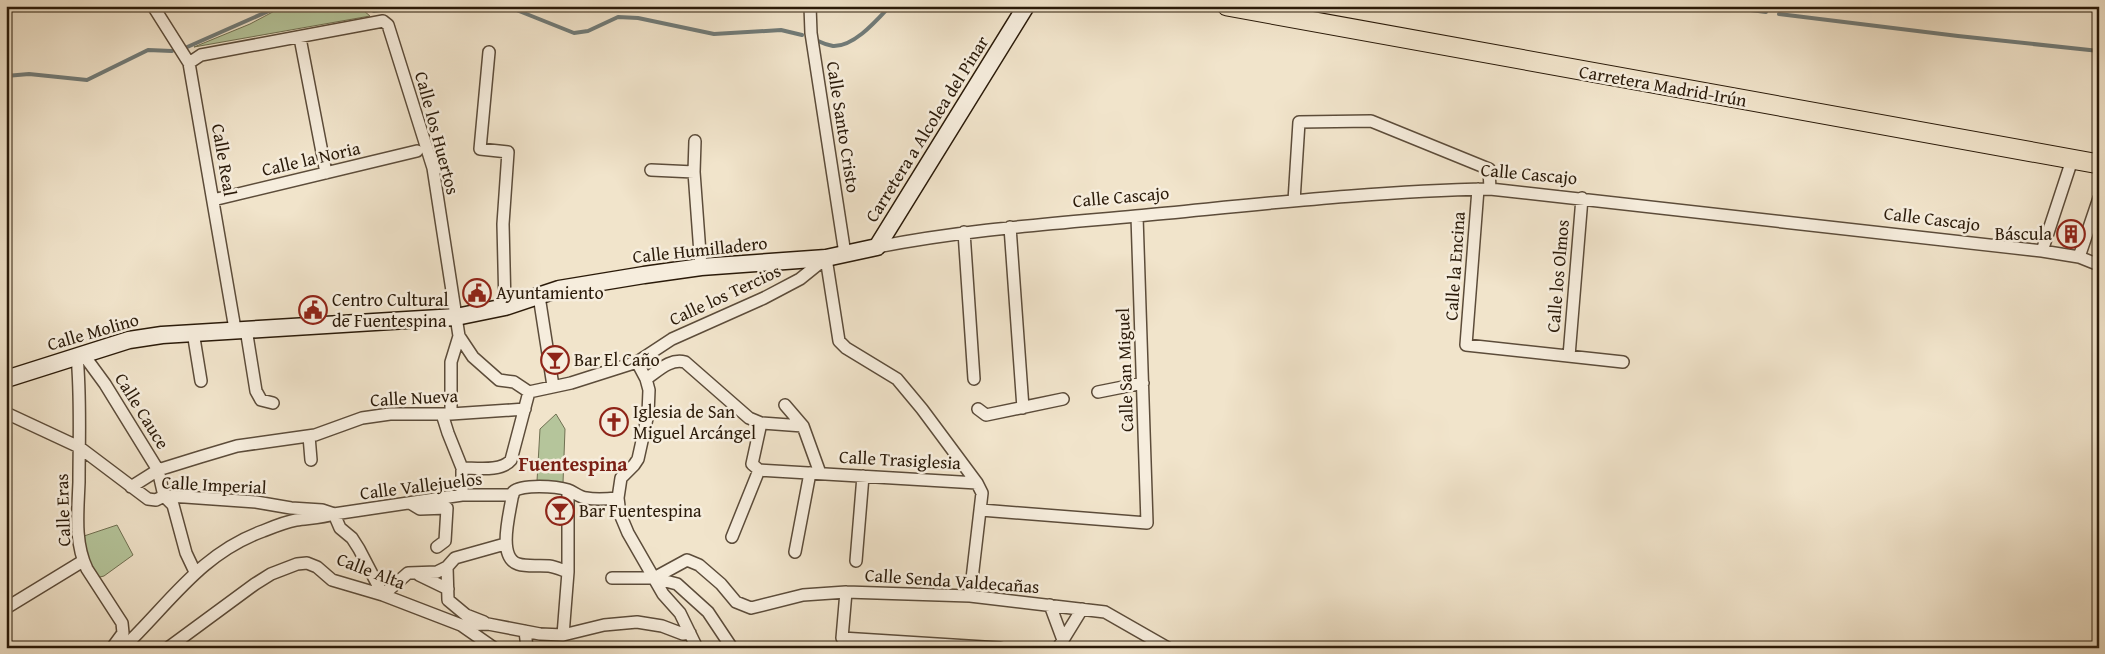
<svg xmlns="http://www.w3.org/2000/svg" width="2105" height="654" viewBox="0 0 2105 654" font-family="'Gentium Book Plus',serif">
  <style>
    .green { fill: #b5c59b; stroke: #707052 }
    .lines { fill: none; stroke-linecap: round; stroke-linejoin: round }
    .stream { stroke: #717b78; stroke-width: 4 }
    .minor-casing { stroke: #5c4c3a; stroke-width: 14 }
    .secondary-casing { stroke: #2a1a09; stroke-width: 19 }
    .trunk-casing { stroke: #2a1a09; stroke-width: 21 }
    .minor { stroke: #f6eddd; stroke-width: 11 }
    .secondary { stroke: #f6eddd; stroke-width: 16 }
    .trunk { stroke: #f1e4cb; stroke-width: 19 }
    .labels { text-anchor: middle; stroke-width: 5; stroke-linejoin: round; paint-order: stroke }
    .street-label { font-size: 18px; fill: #2a1a09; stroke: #f6eddd }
    .poi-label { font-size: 18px; fill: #2a1a09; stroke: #f6eddd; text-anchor: start }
    .quarter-label { font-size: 20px; font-weight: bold; fill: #7a1f14; stroke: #f6eddd }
  </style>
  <rect width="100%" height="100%" fill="#f1e4cb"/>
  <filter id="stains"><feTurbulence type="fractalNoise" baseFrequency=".004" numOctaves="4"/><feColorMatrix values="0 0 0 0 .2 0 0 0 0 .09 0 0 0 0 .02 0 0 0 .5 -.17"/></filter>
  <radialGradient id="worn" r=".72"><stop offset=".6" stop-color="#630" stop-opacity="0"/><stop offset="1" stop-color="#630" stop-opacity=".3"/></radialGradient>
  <path class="green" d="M 284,6 L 358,6 L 370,16 L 194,47 L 250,24 Z
    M 556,414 L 565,429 L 563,483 L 537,481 L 540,429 Z
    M 117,525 L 133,555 L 104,576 L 100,577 L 92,569 L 81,537 Z"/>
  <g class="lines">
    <path class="stream" d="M 367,6 L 374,11 L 407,6
      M 462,6 L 514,9 L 574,33 L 588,31 L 618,17 L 638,18 L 714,34 L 781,30 L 802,35
      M 1499,6 L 1505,6
      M 1720,6 L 1766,12
      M 1779,14 L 1958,36 L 2099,51
      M 818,41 C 822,43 828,45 833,46 C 854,47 877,20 890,6
      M 185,48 L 280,6
      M 6,76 L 29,74 L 87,80 L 148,50 L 172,51"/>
    <defs>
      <path id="minor" d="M 153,6 L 189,63 L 235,329
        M 810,6 L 811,33 L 845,254
        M 300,38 L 326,173
        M 489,52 L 480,149 L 508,152 L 503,224 L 505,307
        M 189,63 L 201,55 L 383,21 L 388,25 L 433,168 L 459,336 L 473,357 L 499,380 L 514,382 L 529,392 L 571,383 L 637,362 L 672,339 L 764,298 L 800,279 L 826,258
        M 695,141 L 694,172 L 701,267
        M 651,170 L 694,172
        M 1478,189 L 1466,345 L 1623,362
        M 213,200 L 417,151
        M 1294,201 L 1299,122 L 1371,121 L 1489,169 L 1490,189
        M 1010,227 L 1023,408
        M 964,232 L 974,379
        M 877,247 C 963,230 1049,224 1136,216 C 1254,205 1372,191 1490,189 L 2042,251 L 2072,160
        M 2042,251 L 2079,257 L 2099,198
        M 2079,257 L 2099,265
        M 826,258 L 839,341 L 846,348 L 897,379 L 922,409 L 977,483 L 982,493 L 970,596
        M 539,296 L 553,386
        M 246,329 L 256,391 L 261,400 L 273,403
        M 193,332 L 201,381
        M 83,354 L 105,384 L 158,470 L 164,496 L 173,505 L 186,553 L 195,572
        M 77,356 C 81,398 79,440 79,482 C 78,511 74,542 87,569 L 122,623 L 123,633 L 112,648
        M 1569,356 L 1582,198
        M 637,362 L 646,379 L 649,390 L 648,414 L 638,459 L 634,465 L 621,478 L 618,498 L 620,514 L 628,533 L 663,594 L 680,613 L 697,648
        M 646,379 C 658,371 670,358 685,362 L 749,418 L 761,423 L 803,426
        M 1098,392 L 1143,383
        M 785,405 L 803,426 L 820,473
        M 978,409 L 986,415 L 1063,399
        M 6,413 L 79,447 L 148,499 L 156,500 L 164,496 L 185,497 L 256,502 L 291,508 L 322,510 L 334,514
        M 442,414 L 448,433 L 462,468 L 462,495
        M 451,414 L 451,362 L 459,336
        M 309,436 L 311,460
        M 462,468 C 477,468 501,472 511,460 L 529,392
        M 759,470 L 752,464 L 761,423
        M 131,487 L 158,470 L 200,457 L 237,446 L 315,435 L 362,418 L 390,414 L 451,414 L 525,409
        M 410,503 L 420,509 L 447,508 L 445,541 L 437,547
        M 981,510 L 1147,523 L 1137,216
        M 334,514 L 340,528 L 352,538 L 359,549 L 383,595
        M 732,537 L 759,470 L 977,483
        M 795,552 L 810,473
        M 856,561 L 863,476
        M 447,567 L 448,600 L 466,615 L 484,622
        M 568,572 C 562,570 556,567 549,566 C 539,565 527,567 518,564 C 496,557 511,509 513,492 C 522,484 556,486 568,490 C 574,492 579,497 586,498 C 597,500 607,499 618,498
        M 419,575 L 448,589
        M 612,578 L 654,578 L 677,584 L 708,612 L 732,648
        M 654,578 L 687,560 L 699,565 L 721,584 L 736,602 L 751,608 L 803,595 L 846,592 L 970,596 L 1105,612 L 1168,648
        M 846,592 L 842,638 L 1000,648
        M 383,595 L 408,573 L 437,572 L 447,567 L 455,558 L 505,544
        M 1050,605 L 1063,640
        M 6,608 L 83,561
        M 461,625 L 494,648
        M 525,631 L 527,648
        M 563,635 L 568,572 L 568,490
        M 123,648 C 170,603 200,554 263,531 C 273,527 285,522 296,520 C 309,518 321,518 334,514 L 462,495 L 513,495
        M 168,648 L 255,584 L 271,574 L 297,564 L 307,563 L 317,567 L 332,580 L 383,595 L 461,625 L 488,624 L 540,634 L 563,635 L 604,625 L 637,622 L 662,626 L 683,634 L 690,633
        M 1058,648 L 1082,609"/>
      <path id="secondary" d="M 6,379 L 129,340 L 162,335 L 456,317 L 505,307 L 559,289 L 644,275 L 701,267 L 826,258 L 877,247 L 1026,6"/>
      <path id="trunk" d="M 1227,6 L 2099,164"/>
    </defs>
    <use href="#minor" class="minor-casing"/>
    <use href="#secondary" class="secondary-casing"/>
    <use href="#trunk" class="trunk-casing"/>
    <use href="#minor" class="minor"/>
    <use href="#secondary" class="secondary"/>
    <use href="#trunk" class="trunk"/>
  </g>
  <defs>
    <symbol id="building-ring" viewBox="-11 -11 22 22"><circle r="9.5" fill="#f6eddd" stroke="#8f2418" stroke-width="1.5"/><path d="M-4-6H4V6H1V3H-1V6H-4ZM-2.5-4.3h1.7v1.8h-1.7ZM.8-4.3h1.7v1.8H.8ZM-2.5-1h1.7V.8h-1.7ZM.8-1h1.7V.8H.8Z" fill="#8f2418"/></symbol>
    <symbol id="civic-ring" viewBox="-11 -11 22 22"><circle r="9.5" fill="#f6eddd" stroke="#8f2418" stroke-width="1.5"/><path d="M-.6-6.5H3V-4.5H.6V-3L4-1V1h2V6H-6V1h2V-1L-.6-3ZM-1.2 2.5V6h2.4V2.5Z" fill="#8f2418"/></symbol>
    <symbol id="bar-ring" viewBox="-11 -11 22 22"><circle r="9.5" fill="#f6eddd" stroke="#8f2418" stroke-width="1.5"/><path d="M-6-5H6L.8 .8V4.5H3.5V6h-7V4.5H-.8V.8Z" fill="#8f2418"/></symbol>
    <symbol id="church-ring" viewBox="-11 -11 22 22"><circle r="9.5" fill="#f6eddd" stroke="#8f2418" stroke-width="1.5"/><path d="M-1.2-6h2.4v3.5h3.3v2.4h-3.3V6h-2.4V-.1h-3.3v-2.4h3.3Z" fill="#8f2418"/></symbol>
  </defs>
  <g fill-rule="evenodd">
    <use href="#building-ring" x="2055" y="218" width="32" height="32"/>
    <use href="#civic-ring" x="461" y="277" width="32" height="32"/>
    <use href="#civic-ring" x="297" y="294" width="32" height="32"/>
    <use href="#bar-ring" x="539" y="344" width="32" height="32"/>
    <use href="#church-ring" x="598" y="406" width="32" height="32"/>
    <use href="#bar-ring" x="544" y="495" width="32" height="32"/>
  </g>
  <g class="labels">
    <g class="street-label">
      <text transform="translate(1663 86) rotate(10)" y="6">Carretera Madrid-Irún</text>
      <text transform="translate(843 127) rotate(81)" y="6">Calle Santo Cristo</text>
      <text transform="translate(927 129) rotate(-58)" y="6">Carretera a Alcolea del Pinar</text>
      <text transform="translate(437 133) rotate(75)" y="6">Calle los Huertos</text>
      <text transform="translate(311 159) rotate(-13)" y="6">Calle la Noria</text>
      <text transform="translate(224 160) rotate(80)" y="6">Calle Real</text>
      <text transform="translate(1529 174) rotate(5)" y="6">Calle Cascajo</text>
      <text transform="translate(1121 197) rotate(-5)" y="6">Calle Cascajo</text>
      <text transform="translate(1932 219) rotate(7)" y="6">Calle Cascajo</text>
      <text transform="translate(700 250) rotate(-6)" y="6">Calle Humilladero</text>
      <text transform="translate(1455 266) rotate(-86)" y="6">Calle la Encina</text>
      <text transform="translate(1558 276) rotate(-85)" y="6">Calle los Olmos</text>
      <text transform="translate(725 295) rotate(-25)" y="6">Calle los Tercios</text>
      <text transform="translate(93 332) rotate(-16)" y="6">Calle Molino</text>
      <text transform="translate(1125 370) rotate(-92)" y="6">Calle San Miguel</text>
      <text transform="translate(414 398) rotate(-3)" y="6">Calle Nueva</text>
      <text transform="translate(142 411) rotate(58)" y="6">Calle Cauce</text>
      <text transform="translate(900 460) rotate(3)" y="6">Calle Trasiglesia</text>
      <text transform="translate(214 485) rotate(3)" y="6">Calle Imperial</text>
      <text transform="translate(421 486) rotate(-7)" y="6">Calle Vallejuelos</text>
      <text transform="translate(63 510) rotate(-92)" y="6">Calle Eras</text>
      <text transform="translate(371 571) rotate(21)" y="6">Calle Alta</text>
      <text transform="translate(952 581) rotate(4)" y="6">Calle Senda Valdecañas</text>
    </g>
    <g class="poi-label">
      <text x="2052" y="240" text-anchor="end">Báscula</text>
      <text x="496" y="299">Ayuntamiento</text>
      <text x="332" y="306">Centro Cultural<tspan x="332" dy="21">de Fuentespina</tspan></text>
      <text x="574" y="366">Bar El Caño</text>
      <text x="633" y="418">Iglesia de San<tspan x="633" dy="21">Miguel Arcángel</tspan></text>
      <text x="579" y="517">Bar Fuentespina</text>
    </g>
    <g class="quarter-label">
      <text x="573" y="471">Fuentespina</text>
    </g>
  </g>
  <rect width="2105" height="654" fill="none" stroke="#f1e4cb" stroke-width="25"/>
  <rect x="8" y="8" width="2090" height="639" fill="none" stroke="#2a1a09" stroke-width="2.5"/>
  <rect x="12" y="12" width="2080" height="629" fill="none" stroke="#2a1a09"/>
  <rect width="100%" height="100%" filter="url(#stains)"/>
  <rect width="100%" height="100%" fill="url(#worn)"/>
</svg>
